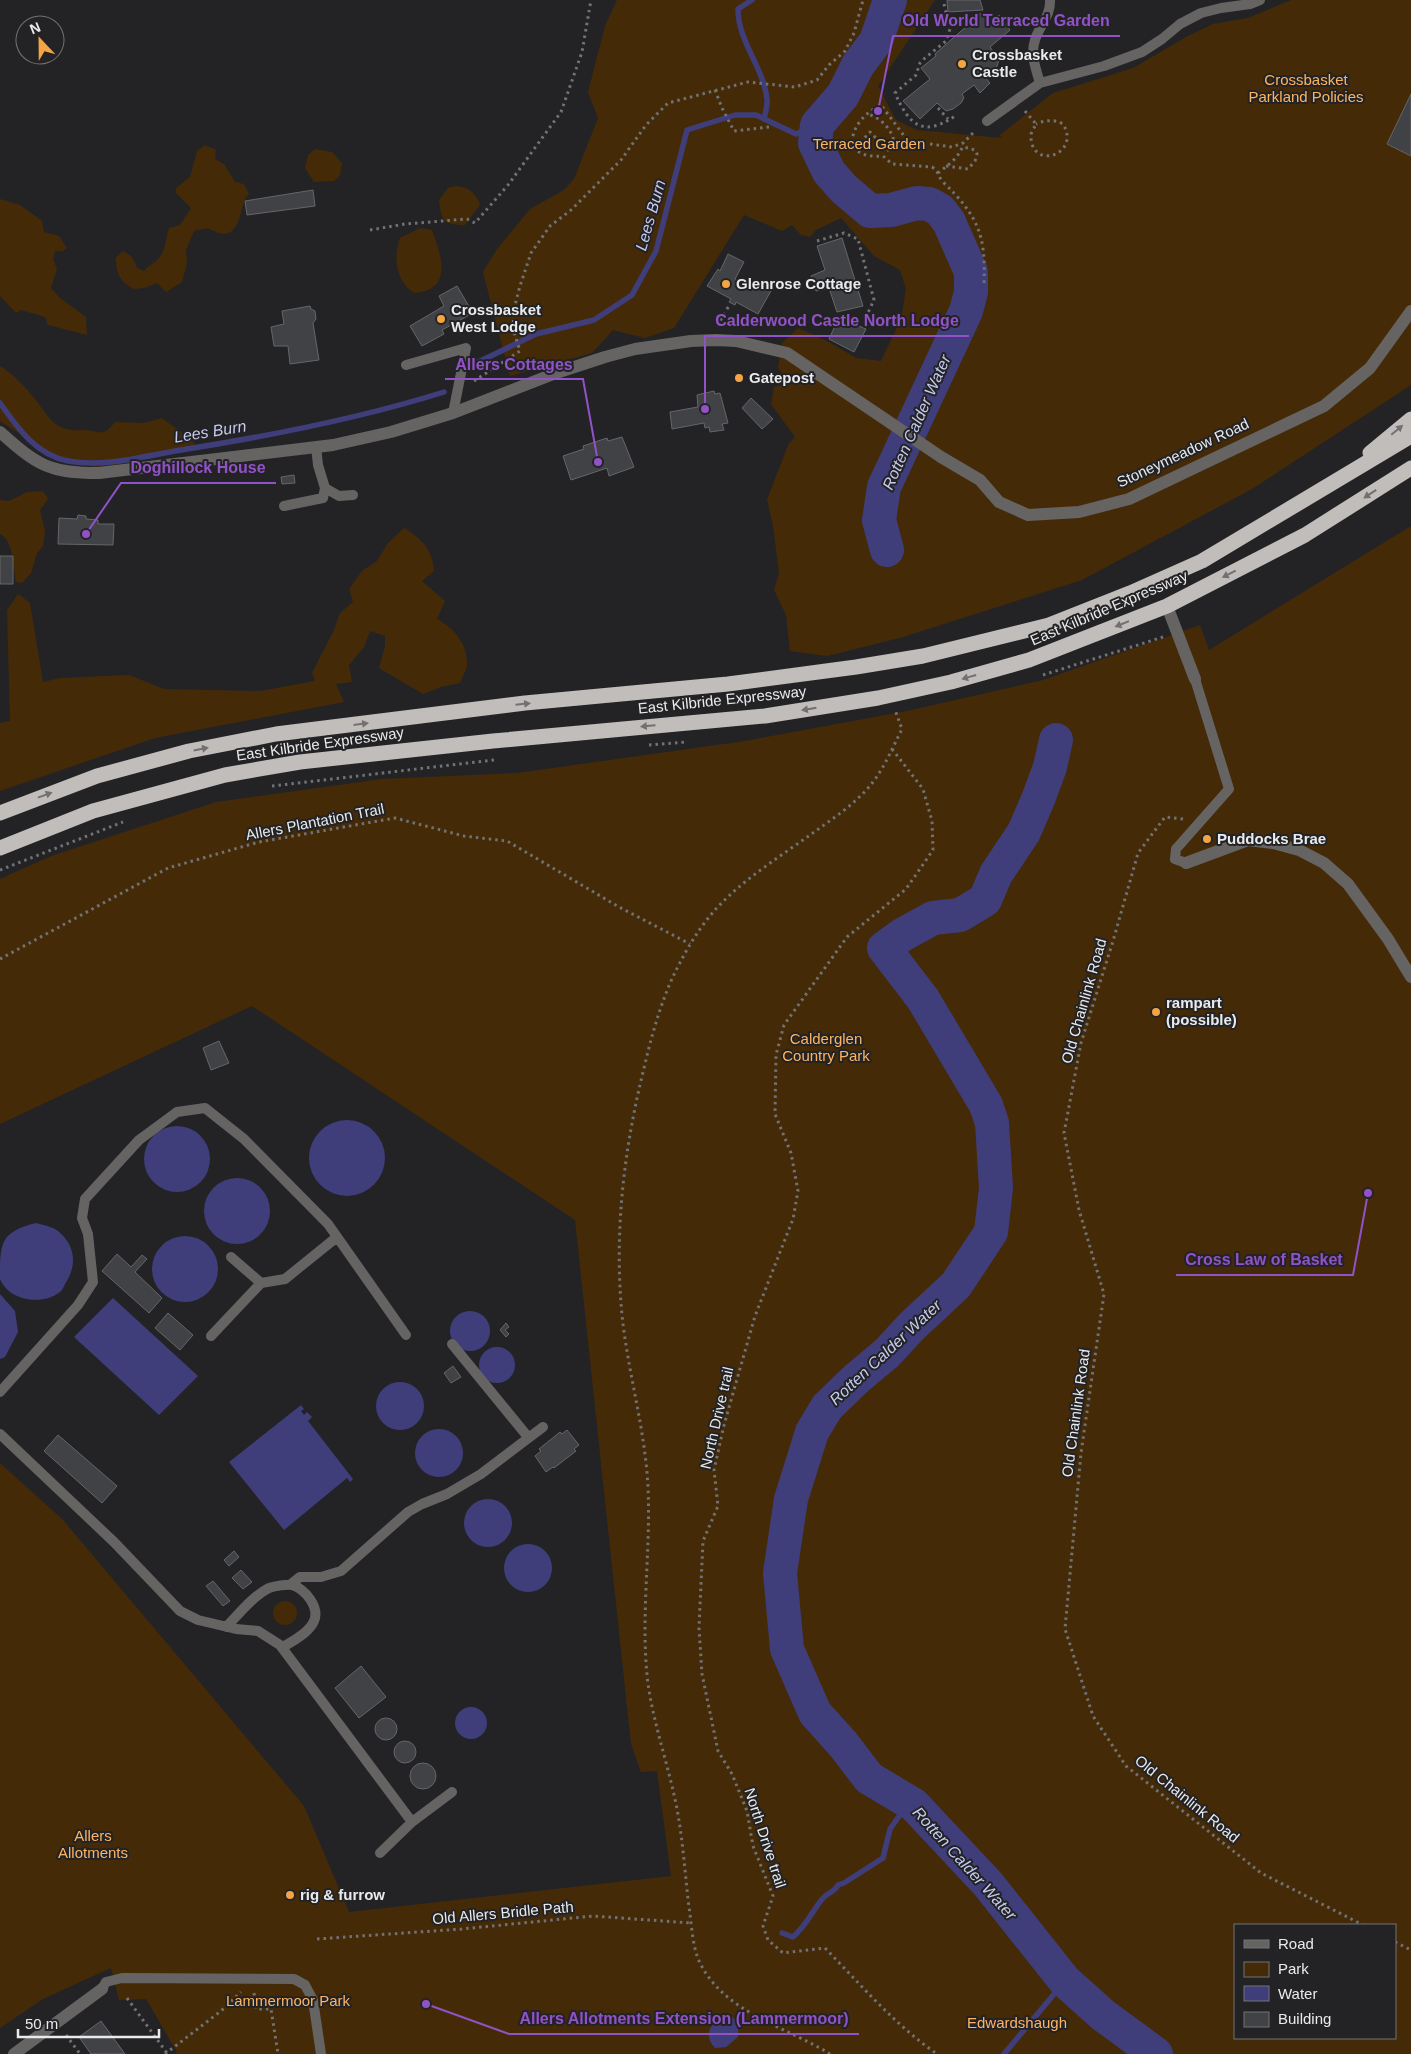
<svg xmlns="http://www.w3.org/2000/svg" width="1411" height="2054" viewBox="0 0 1411 2054" font-family="Arial,sans-serif">
  <style>
    .green { fill: #452a08; fill-rule: evenodd }
    .water { fill: #3f3e7b }
    .lines { fill: none; stroke-linecap: round; stroke-linejoin: round }
    .stream { stroke: #3f3e7b; stroke-width: 5.5 }
    .river { stroke: #3f3e7b; stroke-width: 34 }
    .building { fill: #414245; stroke: #656669 }
    .path { stroke: #717274; stroke-width: 3; stroke-dasharray: 2.5 4; stroke-linecap: butt }
    .lane { stroke: #656463; stroke-width: 10 }
    .street { stroke: #656463; stroke-width: 12 }
    .highway { stroke: #c0bdba; stroke-width: 15 }
    .oneway { fill: #727070 }
    .poi-dot { fill: #f4a443; stroke: #232326; stroke-width: 2 }
    .labels { text-anchor: middle; stroke-width: 4; stroke-linejoin: round; paint-order: stroke }
    .poi-label { font-size: 15px; font-weight: bold; fill: #e9eaec; stroke: #232326; text-anchor: start }
    .park-label { font-size: 15px; fill: #fdb461; stroke: #232326 }
    .street-label { font-size: 15px; fill: #e9eaec; stroke: #232326 }
    .water-label { font-size: 16px; font-style: italic; fill: #c6caef; stroke: #232326 }
    .leader { fill: none; stroke: #9152c8; stroke-width: 2 }
    .callout-dot { fill: #9152c8; stroke: #232326; stroke-width: 2 }
    .callout-label { font-size: 16px; text-anchor: middle; font-weight: bold; fill: #9152c8; stroke: #232326; stroke-width: 4; stroke-linejoin: round; paint-order: stroke }
  </style>
  <rect width="100%" height="100%" fill="#232326"/>
  <path class="green" d="M 617,0 L 935,0 L 878,86 L 896,120 L 917,130 L 1002,138 L 1000,135 L 1053,93 L 1133,68 L 1186,37 L 1213,24 L 1248,18 L 1291,0 L 1411,0 L 1411,385 L 1252,489 L 1082,580 L 903,637 L 827,656 L 790,651 L 786,615 L 774,590 L 779,573 L 773,526 L 767,499 L 789,443 L 795,437 L 771,404 L 774,387 L 790,383 L 778,368 L 782,343 L 798,328 L 827,341 L 856,358 L 881,361 L 901,319 L 906,289 L 900,270 L 874,256 L 841,218 L 816,230 L 810,237 L 801,235 L 792,225 L 782,231 L 744,215 L 674,328 L 645,338 L 613,330 L 592,353 L 510,376 L 483,272 L 497,249 L 530,209 L 564,190 L 574,179 L 598,118 L 588,92 L 605,26 Z
    M 205,145 L 216,150 L 215,159 L 224,164 L 235,182 L 244,184 L 249,194 L 246,197 C 238,218 238,246 208,228 L 194,231 L 186,250 L 187,263 L 182,282 L 166,292 L 157,283 L 144,288 L 134,289 C 120,282 116,273 116,258 L 122,251 C 131,254 134,259 137,268 L 144,271 C 149,265 152,265 157,260 C 165,254 166,238 169,228 L 180,225 L 191,208 L 176,193 L 176,188 L 190,177 L 197,151 Z
    M 315,149 L 332,152 L 342,163 L 340,175 L 334,181 L 314,182 L 305,168 L 308,155 Z
    M 456,186 C 469,187 476,193 480,205 L 465,225 C 444,225 441,221 439,200 L 448,188 Z
    M 0,199 L 20,205 L 42,221 L 44,232 L 59,236 L 67,248 L 63,251 L 55,251 L 53,259 L 57,269 L 51,288 L 60,298 L 86,317 L 87,335 L 48,325 L 45,317 L 21,310 L 16,313 L 0,296 Z
    M 420,228 L 432,230 C 441,254 454,290 414,293 C 396,281 393,258 400,238 Z
    M 0,366 C 14,374 29,391 39,404 C 47,415 52,425 66,429 C 72,431 80,430 86,430 C 103,432 103,437 115,422 L 144,423 L 162,418 L 192,440 L 195,445 L 122,464 L 96,467 L 50,458 L 25,437 L 0,421 Z
    M 43,491 L 48,499 L 40,510 L 45,531 L 43,546 L 37,553 L 31,573 L 22,583 L 16,582 C 13,567 14,541 0,534 L 0,500 L 9,501 L 27,492 Z
    M 1411,526 L 1411,2054 L 175,2054 L 177,2052 L 146,1999 L 119,2000 L 111,1968 L 43,1999 L 0,2028 L 0,1463 L 63,1520 L 304,1806 L 349,1912 L 671,1876 L 657,1771 L 641,1772 L 631,1744 L 575,1220 L 252,1006 L 0,1124 L 0,879 L 51,856 L 216,802 L 382,779 L 517,773 L 745,741 L 907,711 L 1043,680 L 1200,625 L 1209,650 ZM 1235,1925 L 1395,1925 L 1395,2038 L 1235,2038 Z
    M 404,528 C 422,539 433,550 434,571 L 422,581 L 445,601 L 437,619 C 454,628 467,643 467,664 C 467,670 462,677 460,683 L 441,687 L 423,694 L 379,668 L 385,647 L 385,636 L 370,631 L 364,647 L 349,665 L 352,682 L 336,684 L 344,702 L 155,738 L 0,791 L 0,723 L 10,721 L 7,610 L 18,594 L 30,603 L 43,682 L 60,678 L 129,675 L 164,689 L 260,691 L 315,681 L 312,673 L 334,630 L 340,613 L 353,602 L 349,589 L 362,571 L 377,561 L 388,543 Z
    M273 1613a12 12 0 1 1 24 0a12 12 0 1 1-24 0Z"/>
  <path class="water" d="M309 1158a38 38 0 1 1 76 0a38 38 0 1 1-76 0Z
    M144 1159a33 33 0 1 1 66 0a33 33 0 1 1-66 0Z
    M204 1211a33 33 0 1 1 66 0a33 33 0 1 1-66 0Z
    M 36,1223 C 43,1225 53,1227 58,1231 C 74,1244 77,1262 68,1279 C 65,1283 63,1290 60,1292 C 42,1306 9,1301 0,1279 C 0,1243 0,1232 36,1223 Z
    M152 1269a33 33 0 1 1 66 0a33 33 0 1 1-66 0Z
    M 0,1294 L 15,1311 L 18,1332 L 5,1357 L 0,1359 Z
    M 113,1298 L 198,1376 L 159,1415 L 74,1337 Z
    M450 1331a20 20 0 1 1 40 0a20 20 0 1 1-40 0Z
    M479 1365a18 18 0 1 1 36 0a18 18 0 1 1-36 0Z
    M376 1406a24 24 0 1 1 48 0a24 24 0 1 1-48 0Z
    M 301,1405 L 304,1409 L 301,1411 L 304,1415 L 307,1412 L 312,1417 L 308,1421 L 353,1479 L 350,1482 L 347,1478 L 284,1530 L 229,1462 Z
    M415 1453a24 24 0 1 1 48 0a24 24 0 1 1-48 0Z
    M464 1523a24 24 0 1 1 48 0a24 24 0 1 1-48 0Z
    M504 1568a24 24 0 1 1 48 0a24 24 0 1 1-48 0Z
    M455 1723a16 16 0 1 1 32 0a16 16 0 1 1-32 0Z
    M 730,2015 C 738,2021 739,2028 738,2037 L 726,2047 L 715,2048 C 701,2034 713,2017 730,2015 Z"/>
  <g class="lines">
    <path class="stream" d="M 752,0 L 738,9 C 738,42 763,66 767,99 C 768,106 765,113 764,119
      M 470,366 L 536,334 L 594,320 L 632,295 L 656,251 L 687,130 L 735,115 L 756,115 L 796,134 L 817,125
      M 0,403 C 17,427 36,455 68,461 C 105,468 144,456 181,450 C 270,436 358,419 444,392
      M 782,1933 L 793,1937 C 807,1925 812,1911 823,1898 C 828,1892 835,1892 838,1885 L 844,1883 L 883,1858 L 890,1829 L 909,1802
      M 1004,2054 L 1065,1981"/>
    <path class="river" d="M 887,550 L 879,520 L 884,487 L 966,311 L 971,292 L 971,272 L 949,222 L 940,210 L 929,204 L 917,203 L 891,210 L 870,211 L 844,189 L 829,172 L 815,143 L 817,125 L 843,95 L 858,65 L 876,41 L 890,0
      M 1056,740 L 1050,767 L 1039,797 L 1024,832 L 996,874 L 985,900 L 960,915 L 933,918 L 902,935 L 884,948 L 923,999 L 986,1105 L 992,1123 L 996,1188 L 991,1232 L 956,1285 L 912,1326 L 887,1353 L 856,1379 L 827,1407 L 812,1432 L 791,1499 L 780,1573 L 787,1649 L 815,1713 L 843,1744 L 869,1778 L 914,1805 L 988,1884 L 1065,1981 L 1103,2015 L 1156,2054"/>
  </g>
  <path class="building" d="M 947,0 L 980,0 L 983,10 L 948,12 Z
    M 977,14 L 982,14 L 989,22 L 999,15 L 1010,30 L 990,47 L 999,60 L 996,69 L 992,73 L 984,76 L 990,83 L 980,93 L 974,85 L 962,94 L 964,98 L 961,103 L 953,109 L 946,111 L 937,103 L 920,119 L 903,101 L 930,79 L 921,68 L 936,56 L 935,54 L 968,25 L 971,18 Z
    M 1411,94 L 1411,156 L 1387,144 Z
    M 313,190 L 315,206 L 247,215 L 245,201 Z
    M 842,238 L 863,306 L 837,312 L 829,288 L 816,291 L 811,276 L 825,270 L 817,246 Z
    M 728,254 L 744,262 L 735,279 L 755,290 L 758,282 L 772,289 L 758,314 L 736,302 L 735,305 L 729,302 L 731,299 L 707,286 L 718,269 L 720,271 Z
    M 457,286 L 473,313 L 442,330 L 444,334 L 422,346 L 410,326 L 444,306 L 439,296 Z
    M 310,306 L 311,309 L 315,311 L 316,319 L 313,323 L 319,360 L 290,364 L 288,346 L 274,346 L 271,327 L 284,324 L 282,311 Z
    M 839,317 L 866,329 L 854,352 L 829,339 Z
    M 714,391 L 715,394 L 720,393 L 728,423 L 722,424 L 724,430 L 710,432 L 709,427 L 705,428 L 704,423 L 672,429 L 670,412 L 698,407 L 697,395 Z
    M 751,398 L 773,419 L 762,429 L 742,408 Z
    M 622,437 L 634,467 L 609,476 L 607,468 L 571,480 L 563,456 L 584,449 L 583,446 L 607,438 L 608,441 Z
    M 294,475 L 295,483 L 282,484 L 281,477 Z
    M 78,515 L 86,516 L 86,519 L 98,520 L 98,524 L 114,524 L 113,545 L 58,544 L 59,518 L 77,519 Z
    M 0,556 L 13,556 L 13,584 L 0,584 Z
    M 219,1041 L 229,1063 L 211,1070 L 203,1048 Z
    M 117,1254 L 131,1267 L 142,1255 L 147,1259 L 135,1272 L 162,1298 L 149,1313 L 102,1271 Z
    M 168,1313 L 193,1335 L 180,1350 L 155,1328 Z
    M 506,1323 L 509,1327 L 505,1330 L 509,1334 L 506,1337 L 500,1330 Z
    M 453,1366 L 461,1377 L 451,1383 L 444,1373 Z
    M 567,1430 L 579,1445 L 574,1449 L 576,1451 L 554,1468 L 553,1467 L 546,1472 L 535,1456 L 541,1451 L 539,1449 L 560,1432 L 562,1434 Z
    M 58,1435 L 117,1486 L 102,1503 L 44,1451 Z
    M 234,1551 L 239,1557 L 229,1566 L 224,1560 Z
    M 241,1570 L 252,1582 L 243,1589 L 232,1578 Z
    M 213,1581 L 230,1601 L 223,1606 L 206,1586 Z
    M 361,1666 L 386,1697 L 359,1718 L 335,1688 Z
    M375 1729a11 11 0 1 1 22 0a11 11 0 1 1-22 0Z
    M394 1752a11 11 0 1 1 22 0a11 11 0 1 1-22 0Z
    M410 1776a13 13 0 1 1 26 0a13 13 0 1 1-26 0Z
    M 101,2021 L 125,2054 L 91,2054 L 79,2037 Z"/>
  <g class="lines">
    <path class="path" d="M 944,4 L 950,29 L 946,41 L 925,58 L 920,63 L 916,75 L 895,93 C 909,125 923,138 955,116
      M 715,90 L 722,108 L 734,131 L 769,127
      M 938,108 L 948,119
      M 1025,111 L 1036,124 L 1031,134 C 1029,172 1082,155 1063,124 C 1054,119 1046,120 1036,124
      M 973,133 L 963,143 L 952,147 L 908,141 L 881,105 C 850,119 836,160 883,156 L 892,164 L 932,167 C 939,171 938,177 943,182 C 978,216 986,235 984,283
      M 856,147 L 870,132 L 888,150 L 894,142 C 892,129 880,117 867,114
      M 946,166 L 968,169 L 975,161 L 977,154 L 975,150 L 967,148 L 963,143
      M 938,173 C 947,166 961,156 963,144
      M 370,230 L 405,224 L 467,219 L 475,223 L 508,185 L 561,112 L 582,52 L 591,0
      M 817,241 L 844,233 L 858,239 L 874,300 L 864,321 L 868,324
      M 717,326 L 730,304
      M 474,381 L 520,351 L 513,329 L 514,309 L 520,286 L 531,253 L 550,226 L 571,210 L 621,160 L 646,125 L 668,103 L 748,82 L 795,87 L 817,80 L 829,65 L 845,51 L 854,33 L 863,0
      M 1043,675 L 1163,637
      M 649,745 L 686,742
      M 892,749 L 923,789 L 932,821 L 933,850 L 906,889 L 847,937 L 784,1025 L 776,1055 L 775,1114 L 791,1153 L 798,1191 L 793,1219 L 755,1316 L 724,1425 L 714,1470 L 718,1506 L 703,1541 L 699,1628 L 702,1674 L 718,1751 L 732,1774 L 747,1811 L 753,1846 L 773,1896 L 763,1926 L 768,1940 L 783,1953 L 825,1948 C 861,1985 894,2024 937,2054
      M 272,786 L 494,760
      M 1183,819 L 1165,817 L 1138,853 L 1113,941 L 1081,1043 L 1064,1133 L 1079,1210 L 1104,1294 L 1081,1453 L 1065,1629 L 1093,1716 L 1126,1766 L 1261,1873 L 1363,1925
      M 0,870 L 123,822
      M 0,959 L 168,868 L 259,842 L 395,818 L 464,836 L 507,841 L 619,907 L 690,944
      M 317,1939 L 462,1929 L 593,1916 L 691,1923
      M 1395,1942 L 1411,1950
      M 254,1993 L 256,2009 L 271,2009 L 278,2054
      M 127,1998 L 167,2053
      M 66,2035 L 80,2054
      M 165,2054 L 221,2011 L 241,1992
      M 830,2054 C 787,2027 727,2014 701,1965 C 692,1948 692,1926 689,1907 C 685,1874 683,1841 677,1809 C 669,1767 654,1726 648,1684 C 640,1618 651,1553 648,1487 C 645,1428 628,1373 622,1315 C 614,1231 624,1149 644,1068 C 651,1038 659,1009 671,981 C 682,957 697,930 715,910 C 741,881 778,858 810,835 C 832,819 856,804 873,782 C 885,766 893,747 902,729 L 895,710"/>
    <path class="lane" d="M 1040,83 C 1036,69 1030,55 1035,40 C 1039,26 1051,16 1050,0
      M 987,121 L 1040,83 L 1104,66 L 1142,52 L 1162,39 L 1180,24 L 1201,13 L 1221,8 L 1250,4 L 1260,0
      M 406,365 L 466,348 L 453,413
      M 316,447 L 318,465 L 325,488 L 339,496 L 353,495
      M 284,506 L 323,498 L 325,488
      M 1186,863 L 1175,859 L 1176,849 L 1229,789 L 1195,679
      M 231,1257 L 261,1283
      M 211,1336 L 261,1283 L 285,1279 L 337,1237
      M 452,1344 L 528,1437
      M 0,1392 L 78,1305 L 93,1282 L 88,1234 L 82,1218 L 85,1199 L 139,1140 L 177,1112 L 205,1108 L 244,1139 L 328,1224 L 406,1335
      M 0,1434 L 114,1542 L 180,1611 L 198,1620 L 236,1629 L 258,1631 L 280,1645 L 412,1822 L 452,1792
      M 290,1585 L 300,1577 L 321,1577 L 341,1571 L 408,1512 L 422,1504 L 447,1494 L 481,1474 L 543,1427
      M 226,1627 C 239,1614 253,1596 269,1588 C 275,1586 287,1584 292,1585 C 305,1589 320,1607 314,1621 C 309,1633 292,1641 282,1648
      M 380,1853 L 412,1822
      M 102,1989 L 106,1982 L 122,1978 L 294,1979 L 305,1985 L 313,2000 L 321,2054"/>
    <path class="street" d="M 0,432 C 37,465 48,473 99,473 L 333,445 L 391,432 L 453,413 L 556,373 L 605,357 L 635,349 L 691,341 L 716,340 L 736,341 L 787,353 L 941,457 L 980,480 L 999,502 L 1028,515 L 1079,512 L 1129,499 L 1324,406 L 1370,368 L 1411,311
      M 1167,606 L 1195,679
      M 1186,863 L 1248,840 L 1273,843 L 1299,850 L 1324,863 L 1348,884 L 1388,939 L 1411,977
      M 14,2054 L 102,1989"/>
    <path class="highway" d="M 1370,453 L 1411,419
      M 0,813 L 97,776 L 189,751 L 276,734 L 525,703 L 728,684 L 856,667 L 923,656 L 1049,625 L 1130,593 L 1202,561 L 1411,436
      M 0,848 L 93,811 L 225,775 L 300,762 L 493,741 L 765,716 L 878,698 L 951,682 L 1029,660 L 1167,606 L 1305,535 L 1411,468"/>
  </g>
  <defs><path id="oneway-solid" d="M-6-.8H1V-3.2L6.5 0L1 3.2V.8H-6Z" transform="scale(1.25)"/></defs>
  <g class="oneway">
    <use href="#oneway-solid" transform="translate(1397 430) rotate(-40)"/>
    <use href="#oneway-solid" transform="translate(1370 494) rotate(147)"/>
    <use href="#oneway-solid" transform="translate(1229 574) rotate(153)"/>
    <use href="#oneway-solid" transform="translate(1122 624) rotate(158)"/>
    <use href="#oneway-solid" transform="translate(969 677) rotate(164)"/>
    <use href="#oneway-solid" transform="translate(523 704) rotate(-6)"/>
    <use href="#oneway-solid" transform="translate(809 709) rotate(171)"/>
    <use href="#oneway-solid" transform="translate(361 724) rotate(-7)"/>
    <use href="#oneway-solid" transform="translate(648 726) rotate(175)"/>
    <use href="#oneway-solid" transform="translate(201 749) rotate(-11)"/>
    <use href="#oneway-solid" transform="translate(45 795) rotate(-20)"/>
  </g>
  <g class="poi-dot">
    <circle cx="962" cy="64" r="5"/>
    <circle cx="726" cy="284" r="5"/>
    <circle cx="441" cy="319" r="5"/>
    <circle cx="739" cy="378" r="5"/>
    <circle cx="1207" cy="839" r="5"/>
    <circle cx="1156" cy="1012" r="5"/>
    <circle cx="290" cy="1895" r="5"/>
  </g>
  <g class="labels">
    <g class="poi-label">
      <text x="972" y="60">Crossbasket<tspan x="972" dy="17">Castle</tspan></text>
      <text x="736" y="289">Glenrose Cottage</text>
      <text x="451" y="315">Crossbasket<tspan x="451" dy="17">West Lodge</tspan></text>
      <text x="749" y="383">Gatepost</text>
      <text x="1217" y="844">Puddocks Brae</text>
      <text x="1166" y="1008">rampart<tspan x="1166" dy="17">(possible)</tspan></text>
      <text x="300" y="1900">rig &amp; furrow</text>
    </g>
    <g class="park-label">
      <text x="1306" y="85">Crossbasket<tspan x="1306" dy="17">Parkland Policies</tspan></text>
      <text x="869" y="149">Terraced Garden</text>
      <text x="826" y="1044">Calderglen<tspan x="826" dy="17">Country Park</tspan></text>
      <text x="93" y="1841">Allers<tspan x="93" dy="17">Allotments</tspan></text>
      <text x="288" y="2006">Lammermoor Park</text>
      <text x="1017" y="2028">Edwardshaugh</text>
    </g>
    <g class="street-label">
      <text transform="translate(1183 453) rotate(-25)" y="5">Stoneymeadow Road</text>
      <text transform="translate(1109 608) rotate(-23)" y="5">East Kilbride Expressway</text>
      <text transform="translate(722 700) rotate(-6)" y="5">East Kilbride Expressway</text>
      <text transform="translate(320 744) rotate(-8)" y="5">East Kilbride Expressway</text>
      <text transform="translate(315 822) rotate(-11)" y="5">Allers Plantation Trail</text>
      <text transform="translate(1084 1001) rotate(-74)" y="5">Old Chainlink Road</text>
      <text transform="translate(1076 1413) rotate(-82)" y="5">Old Chainlink Road</text>
      <text transform="translate(717 1418) rotate(-77)" y="5">North Drive trail</text>
      <text transform="translate(1187 1799) rotate(39)" y="5">Old Chainlink Road</text>
      <text transform="translate(765 1838) rotate(72)" y="5">North Drive trail</text>
      <text transform="translate(503 1913) rotate(-5)" y="5">Old Allers Bridle Path</text>
    </g>
    <g class="water-label">
      <text transform="translate(650 215) rotate(-74)" y="6">Lees Burn</text>
      <text transform="translate(916 422) rotate(-66)" y="6">Rotten Calder Water</text>
      <text transform="translate(210 431) rotate(-9)" y="6">Lees Burn</text>
      <text transform="translate(885 1352) rotate(-43)" y="6">Rotten Calder Water</text>
      <text transform="translate(965 1863) rotate(48)" y="6">Rotten Calder Water</text>
    </g>
  </g>
  <path class="leader" d="M878 111L893 36H1120M705 409L705 336H969M598 462L583 379H445M86 534L121 483H276M1368 1193L1353 1275H1176M426 2004L509 2034H859"/>
  <g class="callout-dot">
    <circle cx="878" cy="111" r="5"/>
    <circle cx="705" cy="409" r="5"/>
    <circle cx="598" cy="462" r="5"/>
    <circle cx="86" cy="534" r="5"/>
    <circle cx="1368" cy="1193" r="5"/>
    <circle cx="426" cy="2004" r="5"/>
  </g>
  <g class="callout-label">
    <text x="1006" y="26">Old World Terraced Garden</text>
    <text x="837" y="326">Calderwood Castle North Lodge</text>
    <text x="514" y="370">Allers Cottages</text>
    <text x="198" y="473">Doghillock House</text>
    <text x="1264" y="1265">Cross Law of Basket</text>
    <text x="684" y="2024">Allers Allotments Extension (Lammermoor)</text>
  </g>
  <rect x="1234" y="1924" width="162" height="115" fill="#232326" stroke="#727375"/>
  <rect x="1244" y="1940" width="25" height="8" fill="#656463" stroke="#727375"/>
  <text x="1278" y="1949" font-size="15" fill="#e9eaec">Road</text>
  <rect x="1244" y="1962" width="25" height="15" fill="#452a08" stroke="#727375"/>
  <text x="1278" y="1974" font-size="15" fill="#e9eaec">Park</text>
  <rect x="1244" y="1986" width="25" height="15" fill="#3f3e7b" stroke="#727375"/>
  <text x="1278" y="1999" font-size="15" fill="#e9eaec">Water</text>
  <rect x="1244" y="2012" width="25" height="15" fill="#414245" stroke="#727375"/>
  <text x="1278" y="2024" font-size="15" fill="#e9eaec">Building</text>
  <g transform="translate(40 40) rotate(338)"><circle r="24" fill="#232326" stroke="#727375"/>
  <path d="M0-4L9 19L0 12L-9 19Z" fill="#f4a443"/>
  <text y="-8" font-size="14" font-weight="bold" text-anchor="middle" fill="#e9eaec">N</text>
  </g>
  <path d="M18 2029v8h141v-8" fill="none" stroke="#e9eaec" stroke-width="2.5"/>
  <text x="25" y="2029" font-size="15" fill="#e9eaec" stroke="#232326" stroke-width="4" paint-order="stroke">50 m</text>
</svg>
